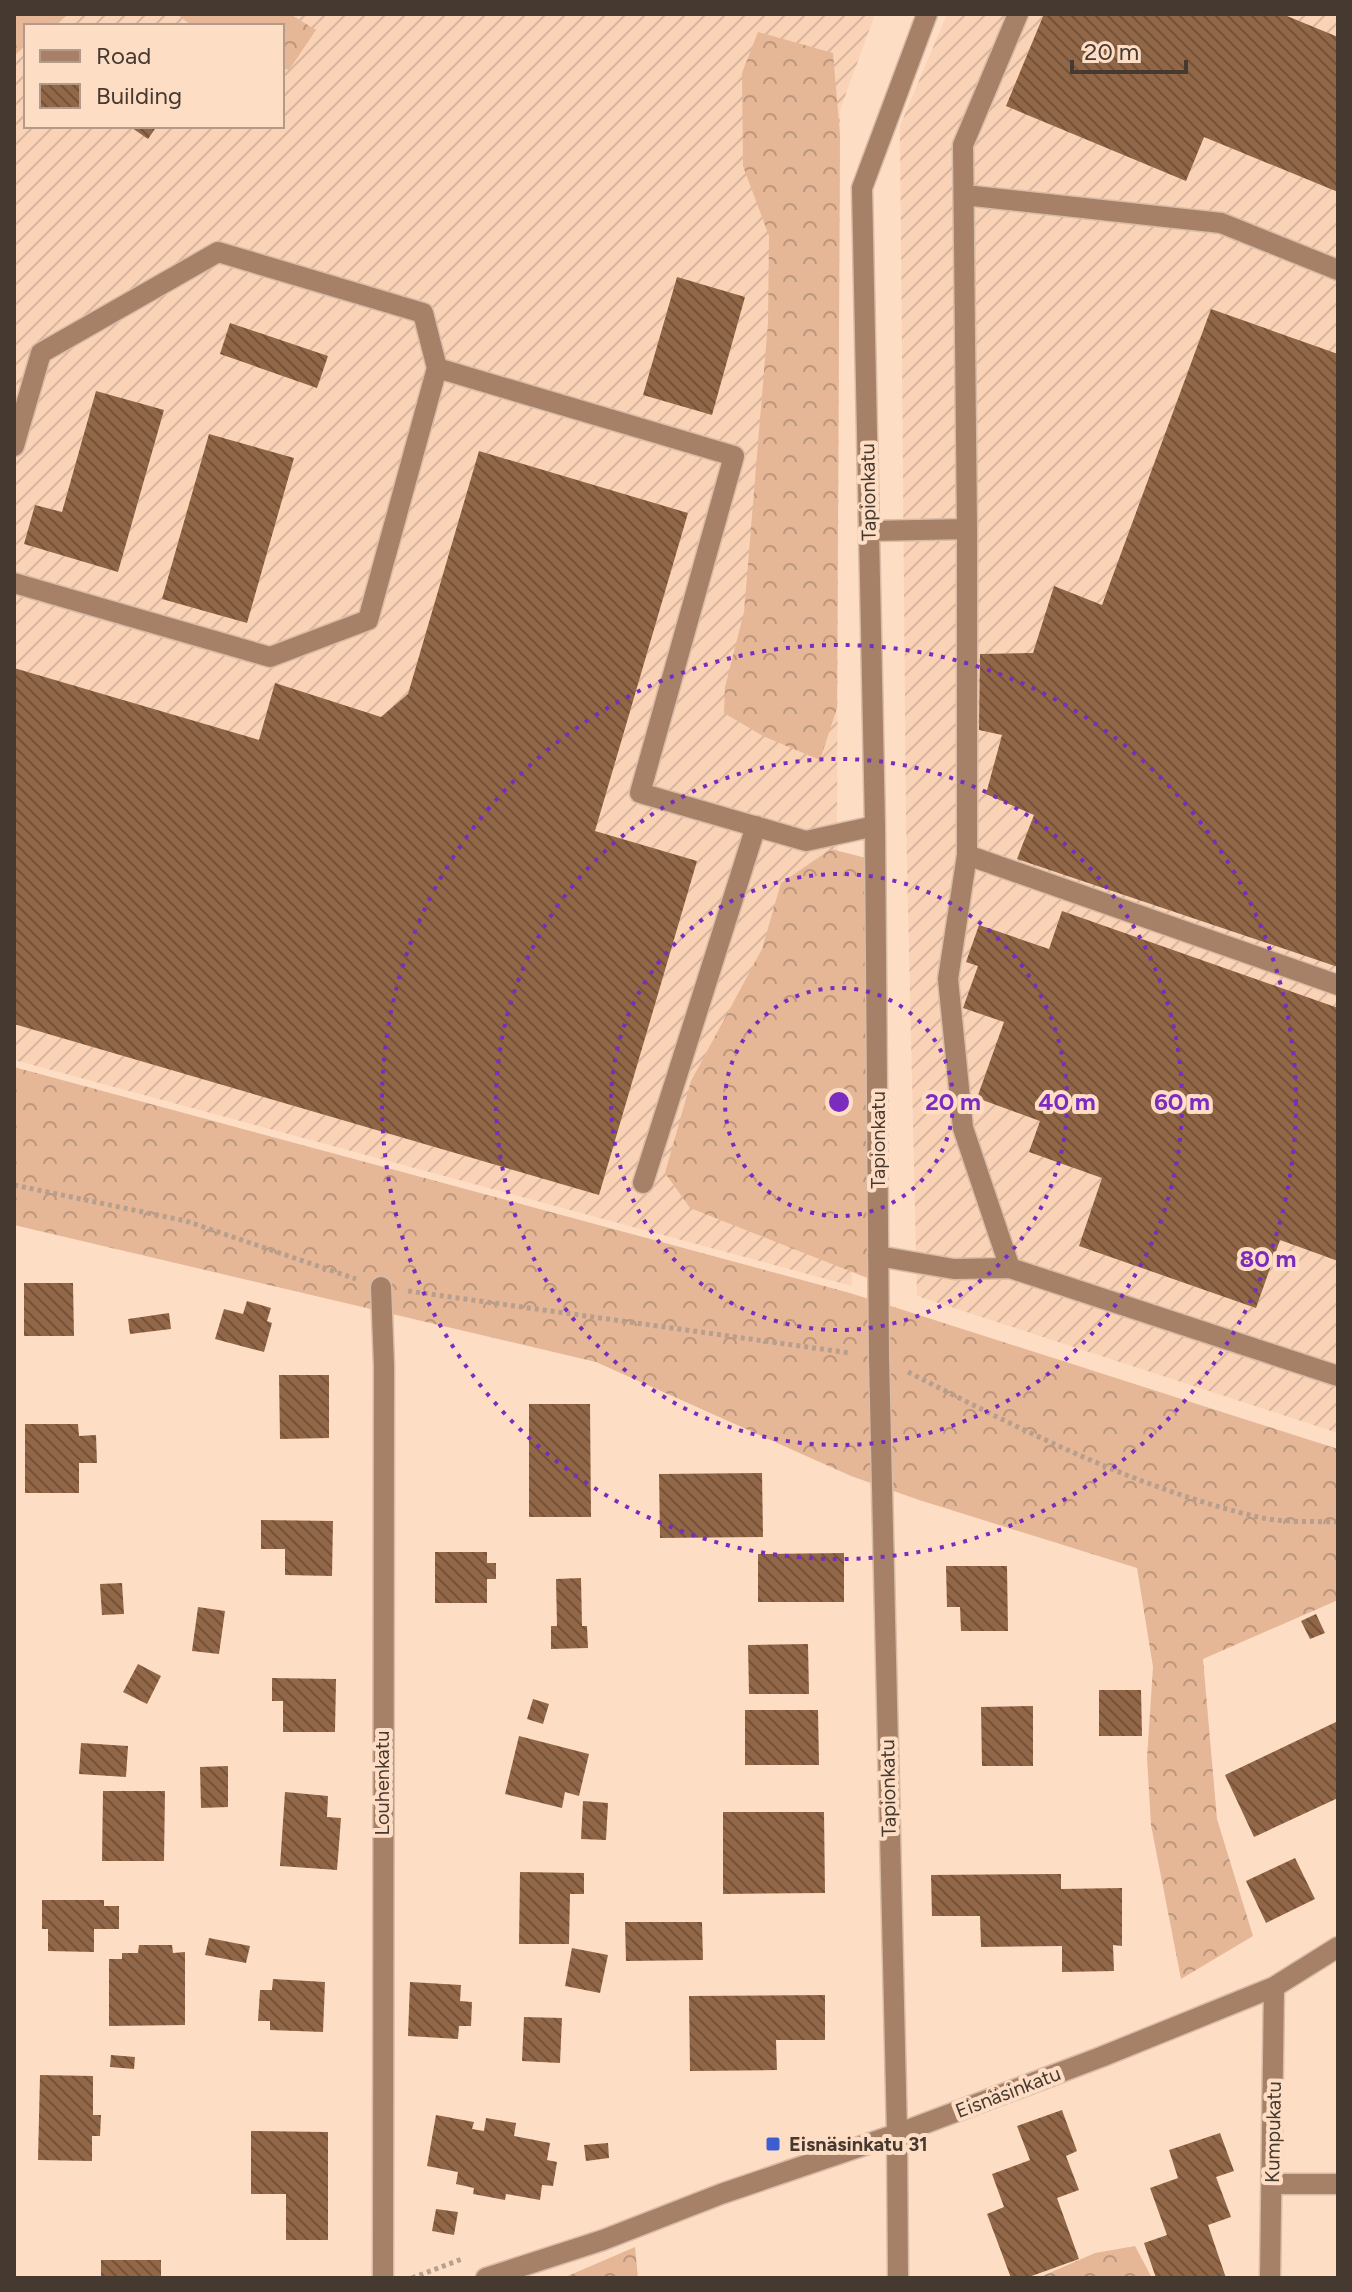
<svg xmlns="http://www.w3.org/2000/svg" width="1352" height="2292" viewBox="0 0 1352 2292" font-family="Figtree,sans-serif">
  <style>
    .industrial { fill: url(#industrial-furrows); fill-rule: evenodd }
    .forest { fill: url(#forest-crowns) }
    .building { fill: url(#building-back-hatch) }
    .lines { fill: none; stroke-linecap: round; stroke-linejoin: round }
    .minor-casing { stroke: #d9bca7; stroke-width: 23 }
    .path { stroke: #b89f8d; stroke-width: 5; stroke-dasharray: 4 4; stroke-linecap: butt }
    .minor { stroke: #a68167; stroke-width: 20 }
    .ring { fill: none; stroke: #7b2cbf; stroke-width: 4; stroke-dasharray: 4 8 }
    .poi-dot { fill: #3c5ed0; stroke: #feddc5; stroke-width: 3 }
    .labels { text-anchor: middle; stroke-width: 8; stroke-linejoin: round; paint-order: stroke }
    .street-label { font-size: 20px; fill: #463930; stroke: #feddc5 }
    .poi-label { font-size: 20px; font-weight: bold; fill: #463930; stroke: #feddc5; text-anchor: start }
    .centre { fill: #7b2cbf; stroke: #feddc5; stroke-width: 4 }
    .ring-label { font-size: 24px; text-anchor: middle; font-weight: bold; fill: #7b2cbf; stroke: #feddc5; stroke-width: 8; stroke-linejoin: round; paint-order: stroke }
  </style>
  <defs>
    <pattern id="industrial-furrows" width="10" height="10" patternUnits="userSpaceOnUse" patternTransform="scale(2)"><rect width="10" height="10" fill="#fad2b6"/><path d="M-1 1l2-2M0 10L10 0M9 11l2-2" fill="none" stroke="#d8b59d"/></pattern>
    <pattern id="forest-crowns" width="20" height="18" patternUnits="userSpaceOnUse" patternTransform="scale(2)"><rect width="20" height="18" fill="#e5b796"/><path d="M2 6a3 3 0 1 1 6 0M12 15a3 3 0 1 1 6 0" fill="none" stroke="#bb967b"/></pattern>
    <pattern id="building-back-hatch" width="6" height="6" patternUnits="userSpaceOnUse" patternTransform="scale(2)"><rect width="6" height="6" fill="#926748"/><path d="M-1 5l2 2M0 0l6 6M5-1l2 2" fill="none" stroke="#73523a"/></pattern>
  </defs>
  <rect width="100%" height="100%" fill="#feddc5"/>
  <path class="industrial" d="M 14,14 L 875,14 L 840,110 L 837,829 L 852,1286 L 14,1060 ZM 26,26 L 282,26 L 282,126 L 26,126 Z
    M 947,14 L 1338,14 L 1338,1433 L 917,1296 L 906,821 L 900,126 Z"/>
  <path class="forest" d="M 14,14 L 70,14 L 50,26 L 26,26 L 26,45 L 14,56 Z
    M 177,14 L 290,14 L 316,30 L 289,70 L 282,68 L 282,26 L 192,26 Z
    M 758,32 L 833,53 L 840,135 L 837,708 L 820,760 L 763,736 L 724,713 L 725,687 L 744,612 L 768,323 L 769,236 L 743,166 L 742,73 Z
    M 831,849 L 866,858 L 870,1279 L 690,1208 L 665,1173 L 691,1081 L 762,949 L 781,883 Z
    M 14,1067 L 850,1293 L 1338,1449 L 1338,1600 L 1203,1659 L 1217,1819 L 1253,1936 L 1181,1979 L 1151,1825 L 1147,1758 L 1153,1667 L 1137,1568 L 919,1500 L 851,1476 L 596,1362 L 14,1225 Z
    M 1135,2246 L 1152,2278 L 1038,2278 L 1095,2253 Z
    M 635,2247 L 638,2278 L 563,2278 Z"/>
  <path class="building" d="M 1044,14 L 1282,14 L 1338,37 L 1338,192 L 1204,137 L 1186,181 L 1006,106 Z
    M 129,126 L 157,126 L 148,139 Z
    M 677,277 L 745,297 L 712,415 L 643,395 Z
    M 1211,309 L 1338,354 L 1338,967 L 1017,859 L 1034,815 L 986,794 L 1002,735 L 979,730 L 980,654 L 1033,653 L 1054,586 L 1102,605 Z
    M 230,323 L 328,356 L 317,388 L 220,354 Z
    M 96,391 L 164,410 L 118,572 L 24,544 L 35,505 L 62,512 Z
    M 209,434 L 294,458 L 247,623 L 162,599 Z
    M 479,451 L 688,513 L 595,831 L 697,861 L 599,1195 L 14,1024 L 14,668 L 259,740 L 275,683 L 381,717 L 408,694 Z
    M 1062,911 L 1338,1008 L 1338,1261 L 1280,1240 L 1256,1308 L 1079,1246 L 1102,1178 L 1029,1152 L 1040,1121 L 977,1098 L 1004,1022 L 963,1008 L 978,966 L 966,962 L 979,925 L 1049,949 Z
    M 24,1283 L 73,1283 L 74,1336 L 24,1336 Z
    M 247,1301 L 271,1308 L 267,1321 L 272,1323 L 264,1352 L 215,1339 L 224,1309 L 243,1314 Z
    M 169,1313 L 171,1329 L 130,1334 L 128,1319 Z
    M 279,1375 L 329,1375 L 329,1438 L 280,1439 Z
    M 529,1404 L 590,1404 L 591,1517 L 529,1517 Z
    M 25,1424 L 78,1424 L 79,1436 L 96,1435 L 97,1463 L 79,1463 L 79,1493 L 25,1493 Z
    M 762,1473 L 763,1537 L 660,1538 L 659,1474 Z
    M 261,1520 L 333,1521 L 332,1576 L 285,1575 L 285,1549 L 261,1549 Z
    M 435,1552 L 487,1552 L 487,1563 L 496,1563 L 496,1579 L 487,1579 L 487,1603 L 435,1603 Z
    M 844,1553 L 844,1602 L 758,1602 L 758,1554 Z
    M 946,1566 L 1007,1566 L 1008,1631 L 961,1631 L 960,1607 L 947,1607 Z
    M 581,1578 L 582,1626 L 587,1626 L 588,1648 L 551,1649 L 551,1626 L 557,1626 L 556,1579 Z
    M 122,1583 L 124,1614 L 102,1615 L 100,1584 Z
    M 198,1607 L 225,1611 L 219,1654 L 192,1651 Z
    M 1316,1614 L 1325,1633 L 1310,1639 L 1301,1621 Z
    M 808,1644 L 809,1694 L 749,1694 L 748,1645 Z
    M 138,1664 L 161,1676 L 147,1704 L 123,1692 Z
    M 272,1678 L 336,1679 L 335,1732 L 283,1732 L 283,1701 L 272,1701 Z
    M 1099,1690 L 1141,1690 L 1142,1736 L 1099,1736 Z
    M 533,1699 L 549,1704 L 543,1724 L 527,1719 Z
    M 1033,1706 L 1033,1766 L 982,1766 L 981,1707 Z
    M 745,1710 L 818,1710 L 819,1765 L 745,1765 Z
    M 1338,1721 L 1338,1798 L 1254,1837 L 1225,1775 Z
    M 519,1736 L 589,1754 L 579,1796 L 565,1792 L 562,1808 L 505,1794 Z
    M 81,1743 L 128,1746 L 126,1777 L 79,1774 Z
    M 228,1766 L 228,1807 L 201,1808 L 200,1767 Z
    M 103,1791 L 165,1791 L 164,1861 L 102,1861 Z
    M 285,1792 L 328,1796 L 327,1817 L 341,1818 L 337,1870 L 280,1866 Z
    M 583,1801 L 608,1803 L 606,1840 L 581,1839 Z
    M 723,1812 L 824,1812 L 825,1893 L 723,1894 Z
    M 1295,1858 L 1315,1899 L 1266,1923 L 1246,1881 Z
    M 520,1872 L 584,1873 L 584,1894 L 570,1894 L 569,1944 L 519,1944 Z
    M 1061,1874 L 1061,1889 L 1122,1888 L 1122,1946 L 1113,1945 L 1114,1971 L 1062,1972 L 1062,1946 L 981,1947 L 980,1916 L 932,1916 L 931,1875 Z
    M 42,1900 L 104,1900 L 104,1906 L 119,1906 L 119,1929 L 94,1929 L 94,1952 L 48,1951 L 48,1929 L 42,1929 Z
    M 625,1922 L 702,1922 L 703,1960 L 626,1961 Z
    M 209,1938 L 250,1946 L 246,1963 L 205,1955 Z
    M 139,1945 L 172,1945 L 173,1953 L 185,1952 L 185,2025 L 109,2026 L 109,1959 L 122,1959 L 122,1953 L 138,1953 Z
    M 572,1948 L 608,1955 L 600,1993 L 565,1986 Z
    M 273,1979 L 325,1982 L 323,2032 L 270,2030 L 270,2021 L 258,2021 L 260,1990 L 272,1990 Z
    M 410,1982 L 461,1985 L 460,2001 L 472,2002 L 471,2026 L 459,2026 L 458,2039 L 408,2036 Z
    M 825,1995 L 825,2040 L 776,2040 L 777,2070 L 690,2071 L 689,1996 Z
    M 524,2017 L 562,2018 L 560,2063 L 522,2061 Z
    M 111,2055 L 135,2057 L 134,2069 L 110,2067 Z
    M 40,2075 L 93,2076 L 93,2115 L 101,2115 L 100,2136 L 92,2136 L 92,2161 L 38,2160 Z
    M 1062,2110 L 1077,2151 L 1066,2156 L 1079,2190 L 1057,2198 L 1079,2259 L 1026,2278 L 1011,2278 L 987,2214 L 1004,2207 L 992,2174 L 1030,2160 L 1017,2126 Z
    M 436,2115 L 474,2122 L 472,2129 L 484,2131 L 486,2118 L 516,2123 L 514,2136 L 550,2143 L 547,2160 L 557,2162 L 553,2186 L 542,2185 L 540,2200 L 506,2194 L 505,2200 L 473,2194 L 474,2188 L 456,2184 L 458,2172 L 427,2166 Z
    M 251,2131 L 328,2132 L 328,2240 L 286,2240 L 286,2194 L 251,2194 Z
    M 1220,2133 L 1234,2171 L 1216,2177 L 1231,2217 L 1208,2225 L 1226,2278 L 1156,2278 L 1144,2243 L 1167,2235 L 1150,2188 L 1178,2178 L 1169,2150 Z
    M 608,2143 L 609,2158 L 586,2161 L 584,2145 Z
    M 436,2209 L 458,2212 L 454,2235 L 432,2231 Z
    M 101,2260 L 161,2260 L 161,2278 L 101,2278 Z"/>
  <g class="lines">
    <defs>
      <path id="minor" d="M 964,195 L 1221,223 L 1338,270
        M 14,446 L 41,353 L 218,252 L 423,313 L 437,368
        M 967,529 L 963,145 L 1018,14
        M 869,531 L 967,529 L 967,855 L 948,979 L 963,1128 L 1010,1268 L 1338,1376
        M 14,583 L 270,657 L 368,620 L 437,368 L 734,456 L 640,793 L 806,841 L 875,826
        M 967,855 L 1338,985
        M 643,1183 L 756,826
        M 878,1256 L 954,1269 L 1010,1268
        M 381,1287 L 384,1366 L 383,2278
        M 1272,2184 L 1338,2184
        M 486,2278 L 603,2240 L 721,2194 L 897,2134 L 1101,2057 L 1274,1987 L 1338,1947
        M 898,2278 L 897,2134 L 879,1357 L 875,826 L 862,188 L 927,14
        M 1270,2278 L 1274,1987"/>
    </defs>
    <use href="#minor" class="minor-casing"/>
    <path class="path" d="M 14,1185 L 186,1221 L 356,1279
      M 408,1291 L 850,1353
      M 908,1372 C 1020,1429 1135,1488 1258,1517 C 1283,1523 1313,1521 1338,1522
      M 412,2278 L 462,2259"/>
    <use href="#minor" class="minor"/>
  </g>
  <g class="ring">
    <circle cx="839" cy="1102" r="114"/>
    <circle cx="839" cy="1102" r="228"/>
    <circle cx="839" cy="1102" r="343"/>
    <circle cx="839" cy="1102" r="457"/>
  </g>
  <rect class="poi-dot" x="765" y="2136" width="16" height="16" rx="4"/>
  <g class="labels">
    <g class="street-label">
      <text transform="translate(868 492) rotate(-91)" y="7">Tapionkatu</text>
      <text transform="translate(878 1140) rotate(-90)" y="7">Tapionkatu</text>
      <text transform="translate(382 1783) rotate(-90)" y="7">Louhenkatu</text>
      <text transform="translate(888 1788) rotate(-91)" y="7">Tapionkatu</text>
      <text transform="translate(1008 2092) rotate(-21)" y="7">Eisnäsinkatu</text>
      <text transform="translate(1273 2132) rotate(-89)" y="7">Kumpukatu</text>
    </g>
    <g class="poi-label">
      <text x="789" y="2151">Eisnäsinkatu 31</text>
    </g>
  </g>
  <circle cx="839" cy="1102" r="12" class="centre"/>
  <g class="ring-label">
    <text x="953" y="1110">20 m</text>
    <text x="1067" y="1110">40 m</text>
    <text x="1182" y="1110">60 m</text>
    <text x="1268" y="1267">80 m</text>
  </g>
  <rect width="1352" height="2292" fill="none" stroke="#463930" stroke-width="32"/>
  <rect x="24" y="24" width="260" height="104" fill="#feddc5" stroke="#b49b89" stroke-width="2"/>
  <rect x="40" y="50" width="40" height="12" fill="#a68167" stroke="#b49b89" stroke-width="2"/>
  <text x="96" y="64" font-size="24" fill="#463930">Road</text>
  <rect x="40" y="84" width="40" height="24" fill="url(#building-back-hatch)" stroke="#b49b89" stroke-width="2"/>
  <text x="96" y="104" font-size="24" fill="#463930">Building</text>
  <path d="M1072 60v12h114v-12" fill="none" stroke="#463930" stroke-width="4"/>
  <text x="1084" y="60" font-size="24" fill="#463930" stroke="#feddc5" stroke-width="6" paint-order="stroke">20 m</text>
</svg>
